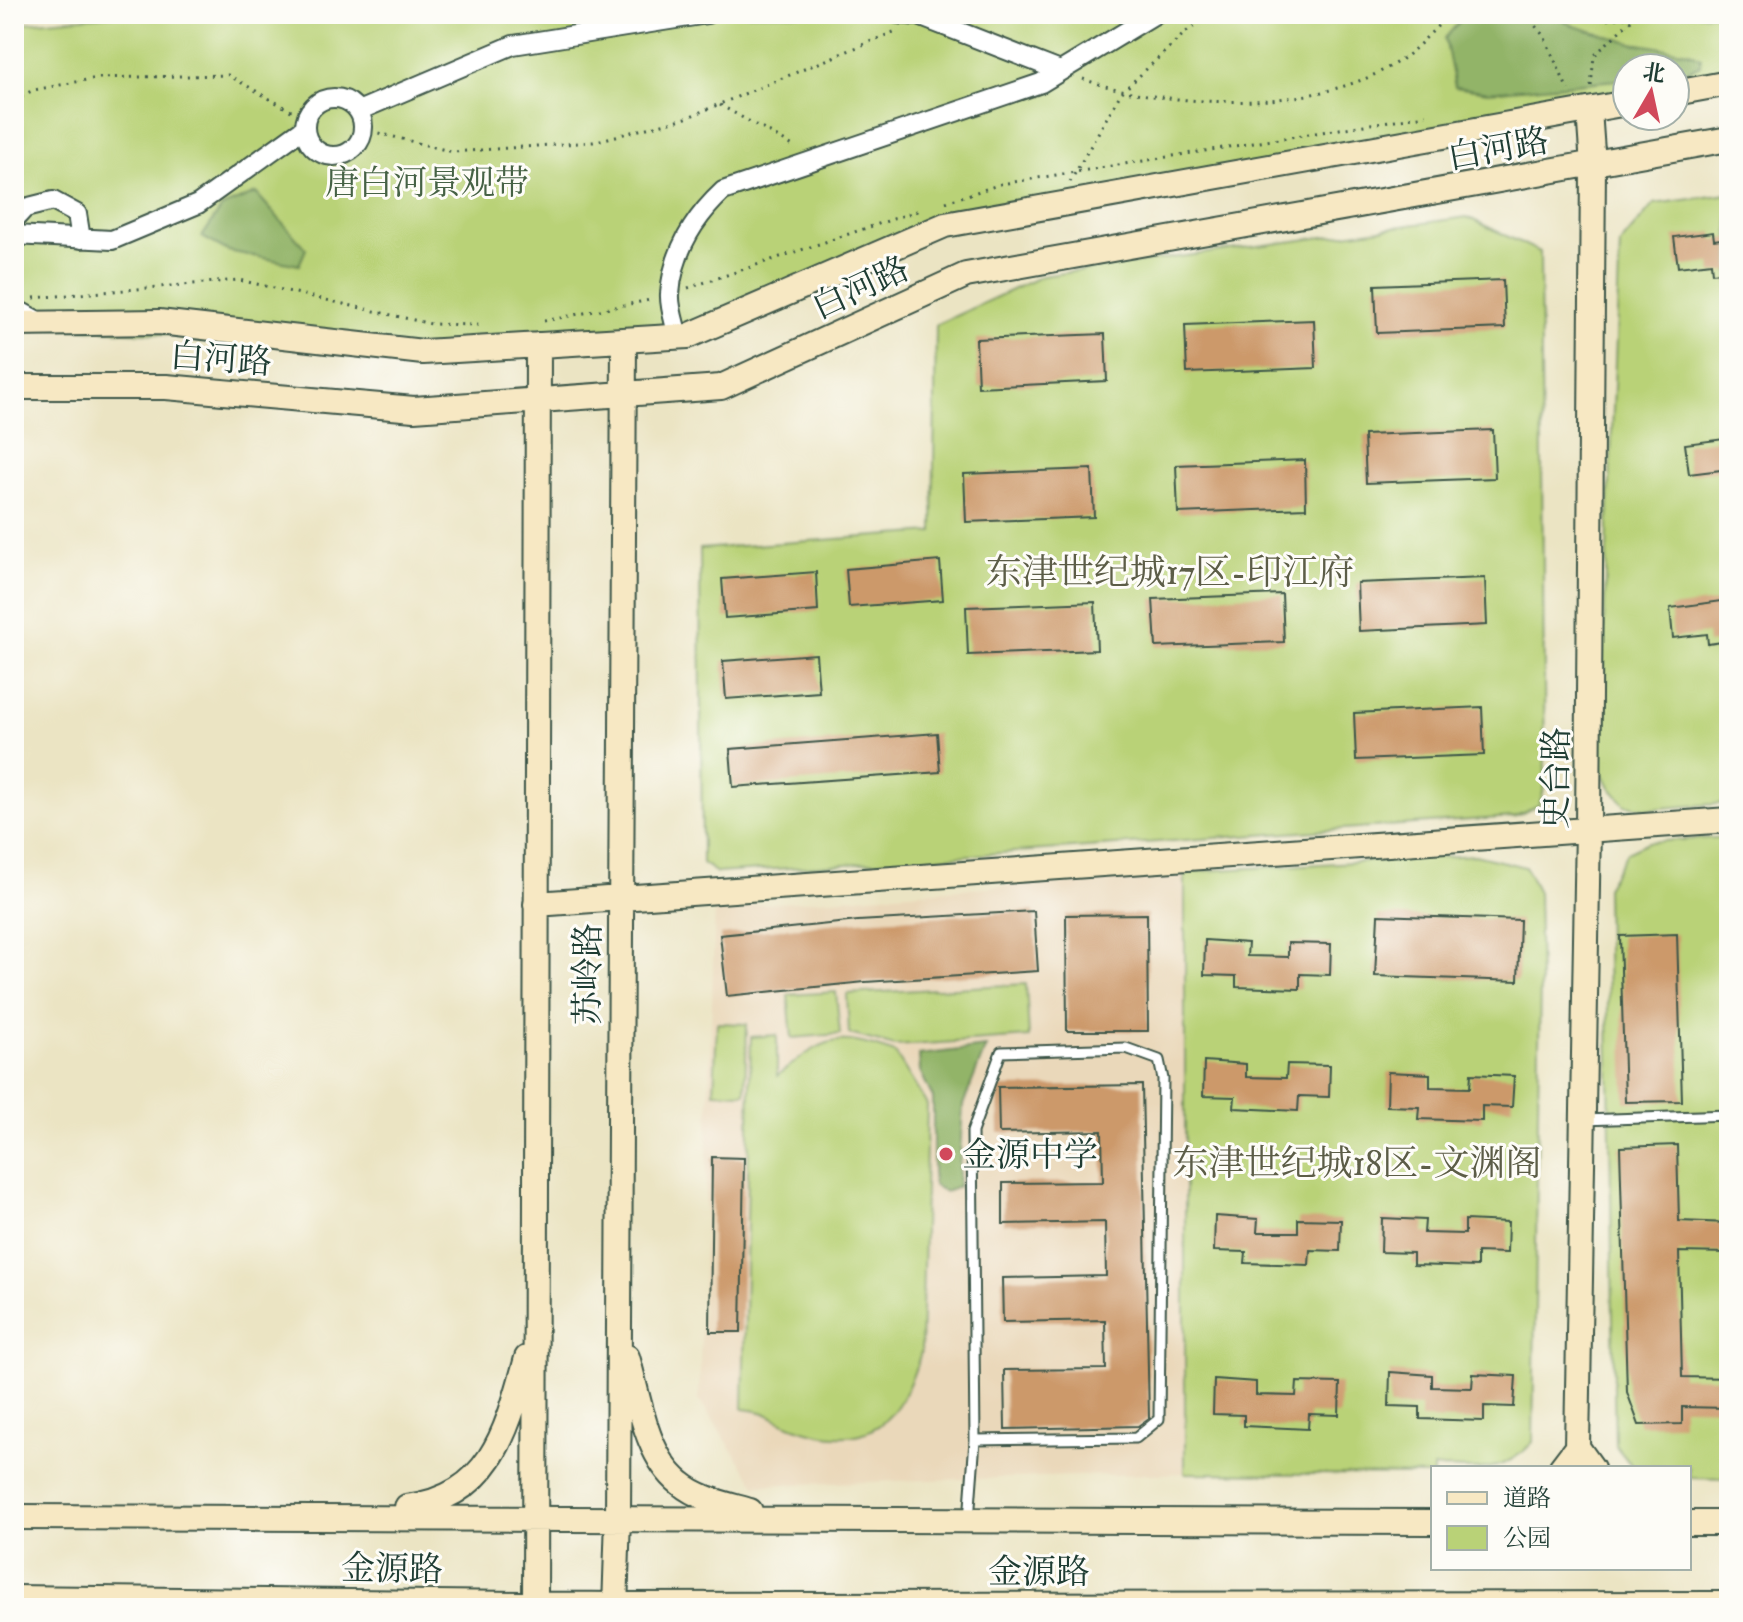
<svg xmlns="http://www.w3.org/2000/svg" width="1743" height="1622" viewBox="0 0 1743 1622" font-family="'IM FELL Double Pica','Noto Serif SC',serif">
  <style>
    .built { fill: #ead8ba }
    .green { fill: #b9d277; stroke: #6c8856; stroke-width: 2 }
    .forest { fill: #92b468; stroke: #58784e; stroke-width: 2 }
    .building { fill: #cc996b }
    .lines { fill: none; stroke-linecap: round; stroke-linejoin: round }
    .lane-casing { stroke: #3e5649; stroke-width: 13 }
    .street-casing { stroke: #3e5649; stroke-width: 22 }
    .secondary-casing { stroke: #3e5649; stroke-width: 28 }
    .path { stroke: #3e5649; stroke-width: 3; stroke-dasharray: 2 6; stroke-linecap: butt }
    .lane { stroke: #fff; stroke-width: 9 }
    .street { stroke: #fff; stroke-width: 18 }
    .secondary { stroke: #f7e8c3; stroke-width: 24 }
    .poi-dot { fill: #d1495b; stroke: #fdfcf7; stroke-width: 3 }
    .labels { text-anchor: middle; stroke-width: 6; stroke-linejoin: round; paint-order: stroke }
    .street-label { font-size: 34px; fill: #1f3d34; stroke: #fdfcf7 }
    .park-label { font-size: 34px; fill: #466245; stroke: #fdfcf7 }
    .poi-label { font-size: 34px; fill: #1f3d34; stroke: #fdfcf7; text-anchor: start }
    .neighbourhood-label { font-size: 36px; fill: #5c5d47; stroke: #fdfcf7 }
  </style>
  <rect width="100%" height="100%" fill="#fdfcf7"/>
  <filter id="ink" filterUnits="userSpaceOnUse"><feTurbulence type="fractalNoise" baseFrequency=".0125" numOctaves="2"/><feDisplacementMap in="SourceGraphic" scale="16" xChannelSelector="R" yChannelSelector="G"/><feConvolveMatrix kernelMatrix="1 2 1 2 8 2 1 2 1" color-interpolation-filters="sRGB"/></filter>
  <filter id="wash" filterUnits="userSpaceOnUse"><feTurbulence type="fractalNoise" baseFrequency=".006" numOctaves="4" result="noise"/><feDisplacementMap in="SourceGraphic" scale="32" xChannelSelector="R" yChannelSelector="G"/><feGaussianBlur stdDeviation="1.8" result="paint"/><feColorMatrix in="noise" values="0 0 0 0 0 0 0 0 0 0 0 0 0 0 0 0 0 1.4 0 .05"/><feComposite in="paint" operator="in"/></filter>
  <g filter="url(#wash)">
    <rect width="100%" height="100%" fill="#ebe4c3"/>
    <path class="built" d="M 1185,872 L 1185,1473 L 756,1485 L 699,1400 L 715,908 Z"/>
    <path class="green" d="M 124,14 L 1729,14 L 1729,82 L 1675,93 L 1675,68 L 1627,68 L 1627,102 L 945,225 L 688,336 L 423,352 L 14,324 L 14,24 Z
      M 1729,194 L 1729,803 L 1649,809 L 1625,805 L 1610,787 L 1598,763 L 1620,244 L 1654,204 Z
      M 1467,217 L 1540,252 L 1545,785 L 1539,805 L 1514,817 L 717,873 L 702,863 L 700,549 L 933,532 L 936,325 L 1042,276 Z
      M 1729,837 L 1729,1479 L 1689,1478 L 1689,1468 L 1632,1466 L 1615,1445 L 1606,887 L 1627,852 L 1648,842 Z
      M 1475,855 L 1525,867 L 1538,892 L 1540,982 L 1533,1442 C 1500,1477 1477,1468 1433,1468 L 1433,1475 L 1185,1473 L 1185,872 Z
      M 1026,984 L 1029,1037 L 895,1046 L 849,1034 L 847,994 Z
      M 836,992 L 840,1034 L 792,1038 L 788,995 Z
      M 717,1023 L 747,1024 L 745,1093 L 714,1092 Z
      M 777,1035 L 777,1076 C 827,1037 833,1032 895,1053 L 927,1105 L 921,1352 C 900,1422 870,1454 795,1427 C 770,1418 773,1412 743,1409 L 751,1037 Z"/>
    <path class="forest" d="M 1466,14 L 1551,14 L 1574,26 L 1632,43 L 1689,52 L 1701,58 L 1700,65 L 1677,76 L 1675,68 L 1627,68 L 1627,79 L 1488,92 L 1455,87 L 1445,38 Z
      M 256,193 L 306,249 L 299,265 L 228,251 L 202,237 L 222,207 Z
      M 986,1047 L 963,1105 L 958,1187 L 945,1192 L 933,1185 L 933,1098 L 920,1071 L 919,1055 Z"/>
    <g id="blocks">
      <path class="building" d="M 1713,232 L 1714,240 L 1729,238 L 1729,271 L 1712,273 L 1711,263 L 1678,267 L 1674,237 Z
        M 1503,280 L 1505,328 L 1377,333 L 1375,285 Z
        M 1314,320 L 1316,368 L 1187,373 L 1185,325 Z
        M 1105,334 L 1107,381 L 978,387 L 976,339 Z
        M 1493,430 L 1495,478 L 1366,483 L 1364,435 Z
        M 1724,439 L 1725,446 L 1729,446 L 1729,469 L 1689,474 L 1685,444 Z
        M 1305,460 L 1306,508 L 1178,513 L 1176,465 Z
        M 1092,469 L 1094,517 L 966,522 L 964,474 Z
        M 940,561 L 943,600 L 849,607 L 846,569 Z
        M 816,572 L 818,611 L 725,618 L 722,579 Z
        M 1485,578 L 1487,625 L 1359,631 L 1357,583 Z
        M 1282,594 L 1284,642 L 1156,647 L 1153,599 Z
        M 1729,600 L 1729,641 L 1708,644 L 1707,634 L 1673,638 L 1670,608 Z
        M 1095,602 L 1097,650 L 968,655 L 966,607 Z
        M 816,654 L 819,692 L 726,699 L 723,661 Z
        M 1482,707 L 1484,755 L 1356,760 L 1354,713 Z
        M 937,733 L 940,772 L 733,787 L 730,749 Z
        M 1034,911 L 1038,971 L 865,982 L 727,996 L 720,935 L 858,921 Z
        M 1147,914 L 1148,1031 L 1067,1031 L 1066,915 Z
        M 1378,915 L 1520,920 L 1518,981 L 1375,976 Z
        M 1677,934 L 1682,1101 L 1625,1102 L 1620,936 Z
        M 1205,940 L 1248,943 L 1247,956 L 1288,957 L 1288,943 L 1331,944 L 1330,975 L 1300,974 L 1300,989 L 1236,987 L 1236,976 L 1204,975 Z
        M 1204,1061 L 1246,1064 L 1246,1077 L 1286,1078 L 1287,1064 L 1330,1065 L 1329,1097 L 1299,1096 L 1298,1111 L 1234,1108 L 1235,1097 L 1203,1096 Z
        M 1388,1072 L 1430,1074 L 1430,1087 L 1470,1088 L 1471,1074 L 1514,1076 L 1512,1107 L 1482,1106 L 1482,1121 L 1418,1119 L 1419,1107 L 1387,1106 Z
        M 1142,1085 L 1149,1418 L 1138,1426 L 1005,1429 L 1004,1370 L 1106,1369 L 1105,1320 L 1003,1322 L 1002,1278 L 1106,1276 L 1105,1222 L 1003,1224 L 1003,1183 L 1103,1182 L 1102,1131 L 999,1133 L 998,1087 Z
        M 1677,1145 L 1679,1221 L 1729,1223 L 1729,1253 L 1679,1252 L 1682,1377 L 1729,1378 L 1729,1408 L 1682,1407 L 1682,1424 L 1639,1425 L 1627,1392 L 1620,1147 Z
        M 712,1157 L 744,1158 L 741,1332 L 710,1332 Z
        M 1215,1216 L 1258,1219 L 1257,1232 L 1298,1232 L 1298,1219 L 1341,1220 L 1340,1251 L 1310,1250 L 1309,1265 L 1245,1263 L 1246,1252 L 1214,1251 Z
        M 1382,1218 L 1425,1220 L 1424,1233 L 1465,1234 L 1465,1220 L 1508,1222 L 1507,1253 L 1477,1252 L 1477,1267 L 1413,1265 L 1413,1253 L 1381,1252 Z
        M 1390,1372 L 1432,1375 L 1432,1387 L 1472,1388 L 1473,1374 L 1516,1376 L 1514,1407 L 1484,1406 L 1484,1421 L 1420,1419 L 1420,1407 L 1389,1406 Z
        M 1214,1379 L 1256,1382 L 1256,1395 L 1296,1396 L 1297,1382 L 1340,1383 L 1339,1415 L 1309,1414 L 1308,1429 L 1244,1426 L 1244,1415 L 1213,1414 Z"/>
    </g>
  </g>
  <g filter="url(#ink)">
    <use href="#blocks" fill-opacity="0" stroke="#3e5649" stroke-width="2"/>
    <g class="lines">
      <defs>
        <path id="lane" d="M 1583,1120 L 1729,1115
          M 969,1520 L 975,1440 L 972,1132 L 1001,1052 L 1126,1048 L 1159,1060 L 1163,1079 L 1159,1419 L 1136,1438 L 975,1440"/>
        <path id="street" d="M 898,14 L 919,16 L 1060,71
          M305 127a29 29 0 1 1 58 0a29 29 0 1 1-58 0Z
          M 358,111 L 513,45 L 707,14
          M 14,220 L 25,208 L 53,201 L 77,214 L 81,239
          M 14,235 L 112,240 L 198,204 L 304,128
          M 14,308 L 43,324
          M 678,337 C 675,323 669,307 670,294 C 673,252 694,218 723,191 L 1041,83 L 1155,14"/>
        <path id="secondary" d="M 1675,93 L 1729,83
          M 14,324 L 159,322 L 423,352 L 688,336 L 945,225 L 1627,103
          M 14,387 L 166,387 L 414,409 L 721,387 L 966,275 L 1729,139
          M 536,904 L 1729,820
          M 627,1357 C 639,1397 645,1455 680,1483 C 699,1499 726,1504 750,1511
          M 1577,1447 L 1588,828 L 1593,166 L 1589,110
          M 1561,1468 L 1577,1447 L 1592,1468
          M 407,1507 C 492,1496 507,1430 527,1358
          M 14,1517 L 1433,1522
          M 1689,1523 L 1729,1523
          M 14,1598 L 615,1605 L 1729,1604
          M 535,1608 L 538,345
          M 615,1608 L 618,1518 L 624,340"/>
      </defs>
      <use href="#lane" class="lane-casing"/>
      <use href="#street" class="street-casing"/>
      <use href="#secondary" class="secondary-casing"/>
      <path class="path" d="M 1525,14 L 1544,36 L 1568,90
        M 1584,14 L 1605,20 L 1644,14
        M 1083,79 C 1175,112 1350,116 1422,42 C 1430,33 1442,24 1445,14
        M 1591,86 L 1594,56 L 1632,19
        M 14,99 L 34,90 L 97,78 L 228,75 L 293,112
        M 720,105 L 793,146
        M 363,129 L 453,152 L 593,142 L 686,118 L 896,31
        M 1070,182 L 1121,93 L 1186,32 L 1213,14
        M 946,202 L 1001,184 L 1426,115
        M 688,288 L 923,209
        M 34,298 L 239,280 L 431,324 L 480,325
        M 544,321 L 650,300"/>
      <use href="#lane" class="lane"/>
      <use href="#street" class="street"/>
      <use href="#secondary" class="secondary"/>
    </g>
  </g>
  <circle class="poi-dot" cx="946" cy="1154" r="8"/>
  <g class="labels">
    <g class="street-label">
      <text transform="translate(1498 148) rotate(-10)" y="12">白河路</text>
      <text transform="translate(860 287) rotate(-25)" y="12">白河路</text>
      <text transform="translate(221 358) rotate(4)" y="12">白河路</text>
      <text transform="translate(1555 778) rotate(-89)" y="12">史台路</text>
      <text transform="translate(587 974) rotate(-90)" y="12">苏岭路</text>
      <text transform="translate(392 1568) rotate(1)" y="12">金源路</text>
      <text x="1039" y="1583">金源路</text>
    </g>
    <g class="park-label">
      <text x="427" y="194">唐白河景观带</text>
    </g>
    <g class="poi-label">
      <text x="962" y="1166">金源中学</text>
    </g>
    <g class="neighbourhood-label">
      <text x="1170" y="584">东津世纪城17区-印江府</text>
      <text x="1357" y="1175">东津世纪城18区-文渊阁</text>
    </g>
  </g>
  <rect width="1743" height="1622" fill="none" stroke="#fdfcf7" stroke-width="48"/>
  <rect x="1431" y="1466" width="260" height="104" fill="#fdfcf7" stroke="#a4b0a9" stroke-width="2"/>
  <rect x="1447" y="1492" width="40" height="12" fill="#f7e8c3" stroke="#a4b0a9" stroke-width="2"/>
  <text x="1503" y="1506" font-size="24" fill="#1f3d34">道路</text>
  <rect x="1447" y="1526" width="40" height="24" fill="#b9d277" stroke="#a4b0a9" stroke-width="2"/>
  <text x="1503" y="1546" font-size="24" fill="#1f3d34">公园</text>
  <g transform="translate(1651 92) rotate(9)"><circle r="38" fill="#fdfcf7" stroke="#a4b0a9" stroke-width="2"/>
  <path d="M0-6L14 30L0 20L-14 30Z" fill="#d1495b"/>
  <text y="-12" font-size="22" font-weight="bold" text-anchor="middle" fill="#1f3d34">北</text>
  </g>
</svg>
